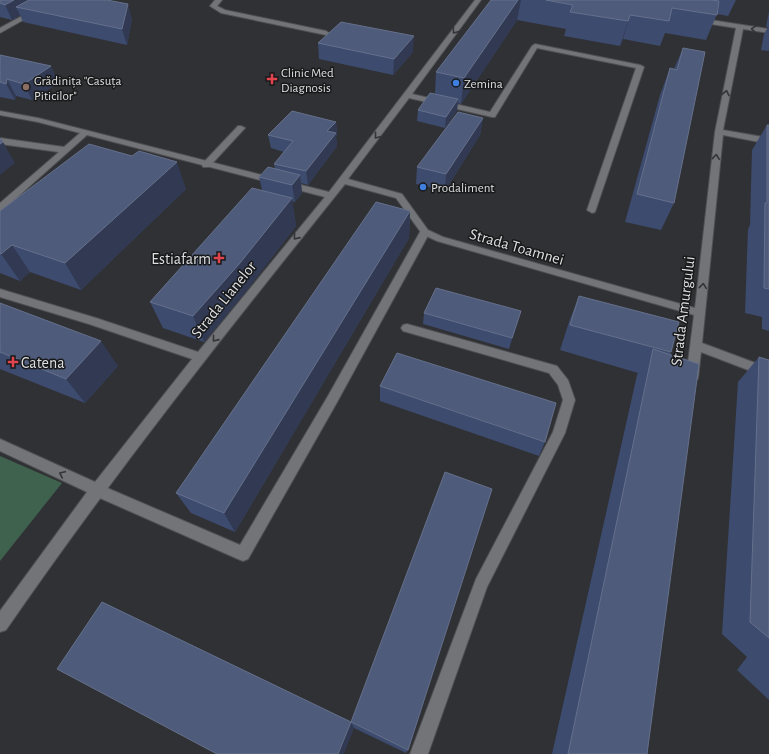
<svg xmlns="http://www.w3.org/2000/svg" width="769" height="754" viewBox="0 0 769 754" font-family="'Alegreya Sans',sans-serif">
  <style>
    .green { fill: #3f624e }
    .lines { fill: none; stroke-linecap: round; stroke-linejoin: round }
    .service-casing { stroke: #4f5053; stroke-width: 2 }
    .minor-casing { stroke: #4f5053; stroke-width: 2 }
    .service { fill: #737478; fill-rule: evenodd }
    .minor { fill: #737478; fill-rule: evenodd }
    .wall { fill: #3d4b6f }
    .shaded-wall { fill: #313a52 }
    .building { fill: #4e5b7b; stroke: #65708b }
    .oneway { stroke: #333436 }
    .health-dot { fill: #e0444e; stroke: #18191a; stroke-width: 1.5 }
    .shop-dot { fill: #3f7fe0; stroke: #18191a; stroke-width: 1.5 }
    .education-dot { fill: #8d6e63; stroke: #18191a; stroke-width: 1.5 }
    .labels { text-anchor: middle; stroke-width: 3; stroke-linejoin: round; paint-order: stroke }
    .far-poi-label { font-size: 13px; fill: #dedfe1; stroke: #18191a; text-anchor: start }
    .street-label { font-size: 16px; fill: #dedfe1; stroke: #18191a }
    .poi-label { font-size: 16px; fill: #dedfe1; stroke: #18191a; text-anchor: end }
  </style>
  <rect width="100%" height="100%" fill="#303134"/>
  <path class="green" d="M 0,456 L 62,483 L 0,561 Z"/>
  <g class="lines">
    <defs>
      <path id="service" d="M 238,126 L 241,126 L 245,128 L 209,167 L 203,167 L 202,165 L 203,163 Z
        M 425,229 L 430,232 L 336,404 L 248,559 L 243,561 L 238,559 L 93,495 L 91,490 L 93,485 L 98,484 L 240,545 L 328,396 L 420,232 Z
        M 407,324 L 557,366 L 568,380 L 575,400 L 565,433 L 487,587 L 428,754 L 410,754 L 476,579 L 553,432 L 563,400 L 558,385 L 549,373 L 403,331 L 401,328 L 403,325 Z"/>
      <path id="minor" d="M 51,0 L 59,0 L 0,33 L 0,28 Z
        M 215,0 L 222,0 L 217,6 L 225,10 L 326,31 L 329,33 L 326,35 L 221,13 L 210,6 Z
        M 475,0 L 481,0 L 412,94 L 490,112 L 532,46 L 535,44 L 640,65 L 644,67 L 595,212 L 592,213 L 587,210 L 636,68 L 537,48 L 495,117 L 492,117 L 409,98 L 348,179 L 402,194 L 428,230 L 443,237 L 695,308 L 715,132 L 736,28 L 698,22 L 695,20 L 698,18 L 769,29 L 769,33 L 743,29 L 723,130 L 769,138 L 769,144 L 723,135 L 702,343 L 769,368 L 769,378 L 701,352 L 698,378 L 696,381 L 692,383 L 688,381 L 686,378 L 694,315 L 437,241 L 422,234 L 396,198 L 345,184 C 228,330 112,476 6,630 L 0,632 L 0,611 L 87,492 L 0,451 L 0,439 L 95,482 L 192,359 L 89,324 L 0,297 L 0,289 L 96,318 L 198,352 L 325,197 L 87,135 L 3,210 L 0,211 L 0,203 L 59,152 L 0,144 L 0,138 L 64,147 L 80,133 L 38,122 L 0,115 L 0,111 L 38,118 L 329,192 Z"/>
    </defs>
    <use href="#service" class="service-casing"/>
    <use href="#minor" class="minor-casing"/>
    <use href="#service" class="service"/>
    <use href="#minor" class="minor"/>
  </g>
  <path class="wall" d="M 0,0 L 132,19 L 127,45 L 23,22 L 20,15 L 12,20 L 0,17 Z
    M 491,0 L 736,0 L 728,16 L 717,14 L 706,40 L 665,33 L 660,46 L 623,39 L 620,46 L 564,36 L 566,29 L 517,20 L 461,104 L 458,103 L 457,110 L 445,128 L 417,121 L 418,110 L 435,94 L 436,72 Z
    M 769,11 L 769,51 L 761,50 L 764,34 L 768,27 L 766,27 Z
    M 318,43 L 413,52 L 393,75 L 319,59 Z
    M 683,48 L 674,203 L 661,230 L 625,222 L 660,95 L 670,68 L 674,69 Z
    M 0,55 L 51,66 L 58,83 L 32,100 L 16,96 L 15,100 L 0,97 Z
    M 483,118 L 480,135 L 445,191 L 416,184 L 417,167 Z
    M 336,122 L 337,135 L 336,136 L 337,146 L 308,185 L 301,183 L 302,193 L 295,202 L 292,201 L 296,226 L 247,290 L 204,342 L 163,328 L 150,302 L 262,190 L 259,177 L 275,169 L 274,164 L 284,152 L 271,148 L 268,135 Z
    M 767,125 L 769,125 L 769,331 L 762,329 L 762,317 L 745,313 L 748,229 L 750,225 L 752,150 Z
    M 186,189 L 81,290 L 30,272 L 20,281 L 0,273 L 0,211 Z
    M 410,211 L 409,238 L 235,532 L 191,513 L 176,493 Z
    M 579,296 L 671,352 L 670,355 L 647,754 L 552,754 L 637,375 L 638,373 L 560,350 L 569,322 Z
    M 0,303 L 118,366 L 85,403 L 0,369 Z
    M 521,311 L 509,349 L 423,324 L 424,313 Z
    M 759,357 L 769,360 L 769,700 L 737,670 L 747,657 L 722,634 L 738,382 Z
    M 380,386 L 545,442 L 539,456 L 380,401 Z
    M 102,602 L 408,750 L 406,753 L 354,728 Z"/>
  <path class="shaded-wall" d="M 14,0 L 48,0 L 16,7 L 20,15 L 12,20 L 5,5 Z
    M 518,0 L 521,0 L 517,20 L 461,104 L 464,78 Z
    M 128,4 L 132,19 L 127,45 L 122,29 Z
    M 630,15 L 623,39 L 620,46 L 628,21 Z
    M 414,36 L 413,52 L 393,75 L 394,59 Z
    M 51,66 L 58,83 L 32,100 L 24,84 Z
    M 7,79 L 16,96 L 15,100 L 6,84 Z
    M 458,99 L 457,110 L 445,128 L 446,117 Z
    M 483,118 L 480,135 L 445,191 L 446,174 Z
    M 336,122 L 337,135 L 336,136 L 337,146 L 308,185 L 306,171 L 327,131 Z
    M 3,142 L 15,163 L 0,175 L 0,144 Z
    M 177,162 L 186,189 L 81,290 L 65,263 Z
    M 300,175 L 302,193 L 295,202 L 292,185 Z
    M 292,198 L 296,226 L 247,290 L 204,342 L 193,316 Z
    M 410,211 L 409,238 L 235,532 L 224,513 Z
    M 12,245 L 30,272 L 20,281 L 1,254 Z
    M 521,311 L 518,323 L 509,349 L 512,338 Z
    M 101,341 L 118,366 L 85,403 L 66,379 Z
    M 351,722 L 354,728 L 344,754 L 338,754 Z"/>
  <path class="building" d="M 0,0 L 14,0 L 5,5 L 0,3 Z
    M 29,0 L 107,0 L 128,4 L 122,29 L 16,7 Z
    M 491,0 L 518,0 L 464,78 L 436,72 Z
    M 546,0 L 712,0 L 719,1 L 717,15 L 672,8 L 669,21 L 630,15 L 628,21 L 570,12 L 573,5 Z
    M 341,22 L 414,36 L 394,59 L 318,43 Z
    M 683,48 L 705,52 L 674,203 L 637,194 L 670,68 L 677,70 Z
    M 0,55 L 51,66 L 24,84 L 7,79 L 6,84 L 0,82 Z
    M 430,93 L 458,99 L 446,117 L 418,110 Z
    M 292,111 L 336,122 L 327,131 L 336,133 L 306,171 L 274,164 L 293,141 L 268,135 Z
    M 458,112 L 483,118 L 446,174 L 417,167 Z
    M 767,125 L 769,125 L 769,289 L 764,288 L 765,203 L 767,203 Z
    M 0,138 L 3,142 L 0,144 Z
    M 89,144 L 132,156 L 139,151 L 177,162 L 65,263 L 12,245 L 1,254 L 0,253 L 0,211 Z
    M 268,167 L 300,175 L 292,185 L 259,177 Z
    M 252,188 L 292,198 L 240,263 L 193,316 L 150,302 Z
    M 376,202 L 410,211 L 224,513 L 176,493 Z
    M 436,288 L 521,311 L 512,338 L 424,313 Z
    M 579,296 L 679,322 L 671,352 L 570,325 Z
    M 0,303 L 101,341 L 66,379 L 0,352 Z
    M 653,349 L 699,364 L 647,754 L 568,754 Z
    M 397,353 L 556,403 L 545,442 L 380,386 Z
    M 759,357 L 769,360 L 769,638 L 750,622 Z
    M 445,472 L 492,489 L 408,750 L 351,722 Z
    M 102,602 L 351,722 L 338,754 L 217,754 L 57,669 Z"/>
  <defs><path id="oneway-chevron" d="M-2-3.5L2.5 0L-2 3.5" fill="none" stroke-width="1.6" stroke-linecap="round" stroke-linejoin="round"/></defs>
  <g class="oneway">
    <use href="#oneway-chevron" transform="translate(754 29) rotate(-171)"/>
    <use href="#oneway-chevron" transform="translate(455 31) rotate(126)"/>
    <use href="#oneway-chevron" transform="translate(726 93) rotate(-79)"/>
    <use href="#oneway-chevron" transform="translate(377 136) rotate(128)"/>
    <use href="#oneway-chevron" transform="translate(716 157) rotate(-84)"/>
    <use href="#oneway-chevron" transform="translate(296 237) rotate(129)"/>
    <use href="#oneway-chevron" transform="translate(703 286) rotate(-84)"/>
    <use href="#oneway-chevron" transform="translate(215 339) rotate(129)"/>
    <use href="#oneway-chevron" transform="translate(62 474) rotate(-155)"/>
  </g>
  <g class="health-dot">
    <path d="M270 73h4v4h4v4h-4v4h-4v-4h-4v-4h4z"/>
    <path d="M217 252h4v4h4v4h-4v4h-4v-4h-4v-4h4z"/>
    <path d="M11 356h4v4h4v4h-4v4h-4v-4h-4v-4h4z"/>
  </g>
  <g class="shop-dot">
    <circle cx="456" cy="83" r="4"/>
    <circle cx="423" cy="187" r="4"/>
  </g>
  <circle class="education-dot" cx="26" cy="87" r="4"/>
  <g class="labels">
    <g class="far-poi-label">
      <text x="281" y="77">Clinic Med<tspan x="281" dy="15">Diagnosis</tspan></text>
      <text x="34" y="85">Grădinița "Casuța<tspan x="34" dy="15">Piticilor"</tspan></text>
      <text x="464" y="88">Zemina</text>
      <text x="431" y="192">Prodaliment</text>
    </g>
    <g class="street-label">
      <text transform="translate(517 246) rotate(16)" y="6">Strada Toamnei</text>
      <text transform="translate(223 299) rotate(-51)" y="6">Strada Lianelor</text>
      <text transform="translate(682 311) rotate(-83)" y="6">Strada Amurgului</text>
    </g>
    <g class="poi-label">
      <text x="211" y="264">Estiafarm</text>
      <text x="21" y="368" text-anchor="start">Catena</text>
    </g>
  </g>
</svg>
